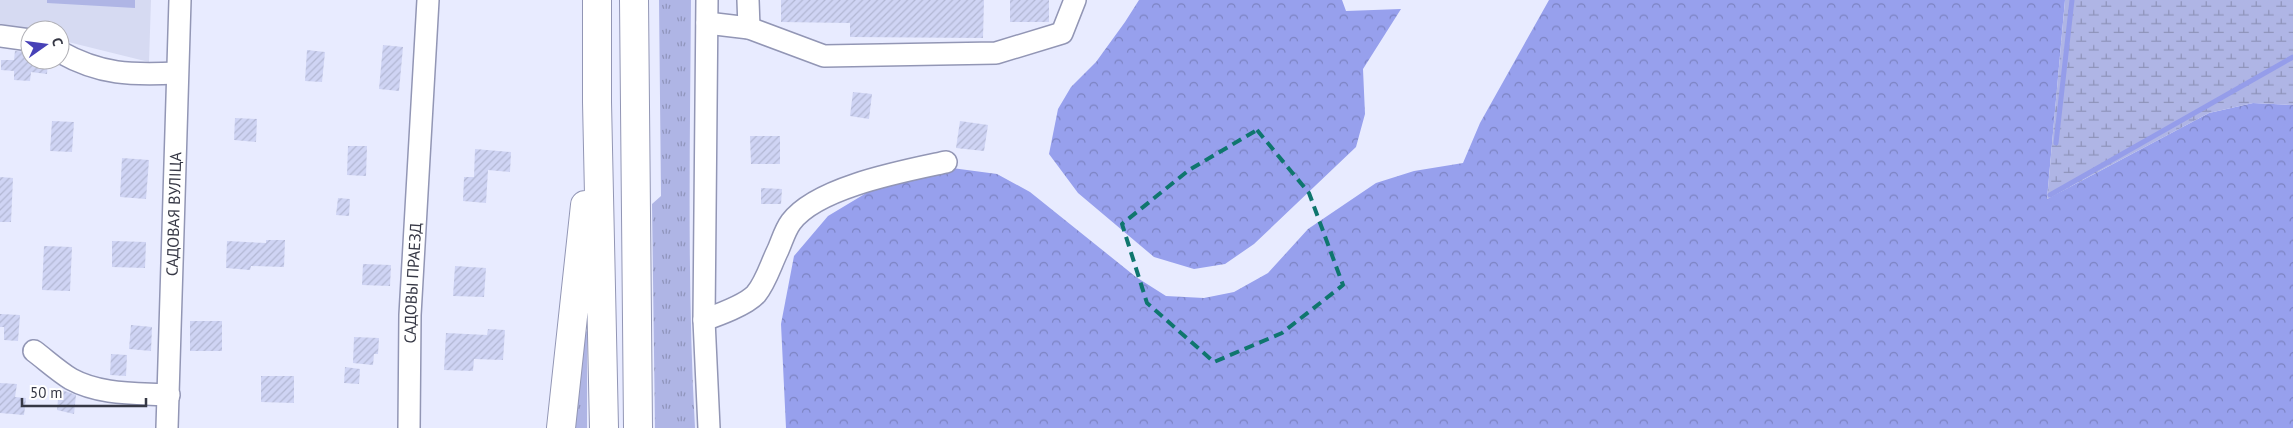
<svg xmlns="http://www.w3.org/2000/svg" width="2293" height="428" viewBox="0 0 2293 428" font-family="'PT Sans',sans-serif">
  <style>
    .built { fill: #d6daf2 }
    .grass { fill: url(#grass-tufts) }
    .forest { fill: url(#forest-crowns) }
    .wetland { fill: url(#wetland-marsh) }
    .green { fill: #afb5e5 }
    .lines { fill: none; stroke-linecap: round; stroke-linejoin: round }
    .stream { stroke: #959dea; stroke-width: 5 }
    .building { fill: url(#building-hatch) }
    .minor-casing { stroke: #9296b5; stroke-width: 24 }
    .highway-casing { stroke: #9296b5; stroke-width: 30 }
    .minor { stroke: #fff; stroke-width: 21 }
    .highway { stroke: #fff; stroke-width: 28 }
    .marked { fill: none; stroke: #0f766e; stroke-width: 4; stroke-dasharray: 10 6; stroke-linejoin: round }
    .labels { text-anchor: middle; stroke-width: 4.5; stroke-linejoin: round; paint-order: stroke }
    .street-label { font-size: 16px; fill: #363845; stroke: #fff }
  </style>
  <defs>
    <pattern id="grass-tufts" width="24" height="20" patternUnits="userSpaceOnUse" patternTransform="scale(1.25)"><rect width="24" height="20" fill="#afb5e5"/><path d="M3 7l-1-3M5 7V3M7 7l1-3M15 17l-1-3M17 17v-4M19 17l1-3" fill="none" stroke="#8f94bb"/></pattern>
    <pattern id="forest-crowns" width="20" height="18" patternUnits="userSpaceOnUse" patternTransform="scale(1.25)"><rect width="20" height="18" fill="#97a0ed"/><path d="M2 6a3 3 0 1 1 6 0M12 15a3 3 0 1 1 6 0" fill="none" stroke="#7c83c2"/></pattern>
    <pattern id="wetland-marsh" width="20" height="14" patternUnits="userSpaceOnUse" patternTransform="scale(1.25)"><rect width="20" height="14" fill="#afb5e5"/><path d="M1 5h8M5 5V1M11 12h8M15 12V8" fill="none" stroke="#8f94bb"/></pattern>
    <pattern id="building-hatch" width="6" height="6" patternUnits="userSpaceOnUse" patternTransform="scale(1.25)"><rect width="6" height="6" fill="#cfd4f4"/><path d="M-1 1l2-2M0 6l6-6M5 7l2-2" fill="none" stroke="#b2b7d3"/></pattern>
  </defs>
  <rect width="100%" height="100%" fill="#e8ebff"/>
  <path class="built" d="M 0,0 L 151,0 L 149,62 L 60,40 L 60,30 L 0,29 Z"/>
  <path class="grass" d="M 659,0 L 691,0 C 690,143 687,285 695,428 L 655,428 L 652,204 L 661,196 Z
    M 587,331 L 587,428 L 569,428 L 582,335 Z"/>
  <path class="forest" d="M 1139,0 L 1342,0 L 1346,11 L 1401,9 L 1363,69 L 1365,114 L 1356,147 L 1254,244 L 1225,264 L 1194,269 L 1154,257 L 1078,193 L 1049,154 L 1058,109 L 1071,87 L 1096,62 L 1125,22 Z
    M 1549,0 L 2065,0 L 2047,199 L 2209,113 L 2253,103 L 2293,105 L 2293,428 L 786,428 L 781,324 L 794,256 L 828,216 L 878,186 L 952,168 L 997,174 L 1030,192 L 1136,277 L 1166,296 L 1204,298 L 1234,292 L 1268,273 L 1308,229 L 1376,183 L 1414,171 L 1463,163 L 1480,123 Z"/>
  <path class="wetland" d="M 2065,0 L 2293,0 L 2293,105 L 2253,103 L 2209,113 L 2047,199 Z"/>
  <path class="green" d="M 47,0 L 135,0 L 135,8 L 47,3 Z"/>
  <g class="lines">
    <path class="stream" d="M 2056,143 L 2072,0
      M 2050,195 L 2293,57"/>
  </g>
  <path class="building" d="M 781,0 L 984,0 L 983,38 L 850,37 L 850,23 L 781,22 Z
    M 1010,0 L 1049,0 L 1049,22 L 1010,22 Z
    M 383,45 L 403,47 L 399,91 L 379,89 Z
    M 307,50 L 325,52 L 322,82 L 305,81 Z
    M 15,51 L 30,52 L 30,60 L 48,60 L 47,74 L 31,72 L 30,81 L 14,80 L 14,71 L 1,70 L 1,60 L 14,60 Z
    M 853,92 L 872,94 L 869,119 L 850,116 Z
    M 235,118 L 257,119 L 256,142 L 234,140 Z
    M 52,121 L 74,122 L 72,152 L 50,151 Z
    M 960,121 L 988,125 L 984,151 L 956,148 Z
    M 750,136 L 780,136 L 780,164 L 751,164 Z
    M 348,146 L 367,146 L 366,176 L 347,175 Z
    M 475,149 L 511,152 L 510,172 L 488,170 L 486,203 L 463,201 L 464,177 L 474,177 Z
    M 122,158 L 149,160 L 146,199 L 120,197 Z
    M 0,177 L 13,178 L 11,222 L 0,222 Z
    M 761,188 L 782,189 L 781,204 L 761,204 Z
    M 338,198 L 350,199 L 349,216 L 336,215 Z
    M 266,240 L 285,240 L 284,267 L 251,266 L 250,270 L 226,268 L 227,241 L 266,243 Z
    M 112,241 L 146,242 L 145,268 L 112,267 Z
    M 44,246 L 72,247 L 70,291 L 42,290 Z
    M 363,264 L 391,265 L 390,286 L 362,285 Z
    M 455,266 L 486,268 L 484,297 L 453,296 Z
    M 0,314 L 20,315 L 18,341 L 4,340 L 4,327 L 0,327 Z
    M 190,321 L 222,321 L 222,351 L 190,351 Z
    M 131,325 L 152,327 L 151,351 L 129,349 Z
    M 488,329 L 505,330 L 503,360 L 474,359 L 473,371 L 444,370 L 446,333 L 487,335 Z
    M 354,337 L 379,338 L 378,354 L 374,354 L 373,365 L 353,363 Z
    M 111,354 L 127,355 L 126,376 L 110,375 Z
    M 345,367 L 360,369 L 359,384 L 344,383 Z
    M 261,376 L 294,376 L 294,403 L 261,402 Z
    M 0,383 L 17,384 L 15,397 L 26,398 L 24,415 L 0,413 Z
    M 59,389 L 76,395 L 74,414 L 57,410 Z"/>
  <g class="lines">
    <defs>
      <g id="minor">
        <path d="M 707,0 L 704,320 L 709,428"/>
        <path d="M 748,0 L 749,28"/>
        <path d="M 707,23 L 749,28 L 824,56 L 996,53 L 1062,33 L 1075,0"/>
        <path d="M 0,36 L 30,40"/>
        <path d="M 60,52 C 101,75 131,75 177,73"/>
        <path d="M 704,320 C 718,315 746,305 756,294 C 766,282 771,264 778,250 C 782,241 785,230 791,222 C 817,187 904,171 946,162"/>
        <path d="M 34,351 C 46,360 58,371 71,379 C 100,395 136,393 169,395"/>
        <path id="s1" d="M 167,428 L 180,0"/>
        <path id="s2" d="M 409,428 L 410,315 L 428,0"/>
      </g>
      <path id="highway" d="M 597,0 L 597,102 L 604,428
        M 634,0 L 638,428
        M 561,428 L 585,205"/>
    </defs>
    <use href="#minor" class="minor-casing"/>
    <use href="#highway" class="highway-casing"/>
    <use href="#minor" class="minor"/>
    <use href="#highway" class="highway"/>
  </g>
  <path class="marked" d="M 1257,130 L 1309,193 L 1343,285 L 1282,333 L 1214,362 L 1147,303 L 1122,224 L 1189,170 Z"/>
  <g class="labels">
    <g class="street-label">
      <text dy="6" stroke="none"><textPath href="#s1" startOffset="214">САДОВАЯ ВУЛІЦА</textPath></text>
      <text dy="6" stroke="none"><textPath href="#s2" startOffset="145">САДОВЫ ПРАЕЗД</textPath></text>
    </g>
  </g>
  <g transform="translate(45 45) rotate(76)"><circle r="24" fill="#ffffff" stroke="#afafb5"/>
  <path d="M0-4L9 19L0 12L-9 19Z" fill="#4741b7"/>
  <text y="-8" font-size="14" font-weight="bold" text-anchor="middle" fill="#363845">С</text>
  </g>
  <path d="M22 398v8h124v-8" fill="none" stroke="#363845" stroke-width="2.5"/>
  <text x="30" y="398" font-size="15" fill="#363845" stroke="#ffffff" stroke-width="4" paint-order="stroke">50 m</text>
</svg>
